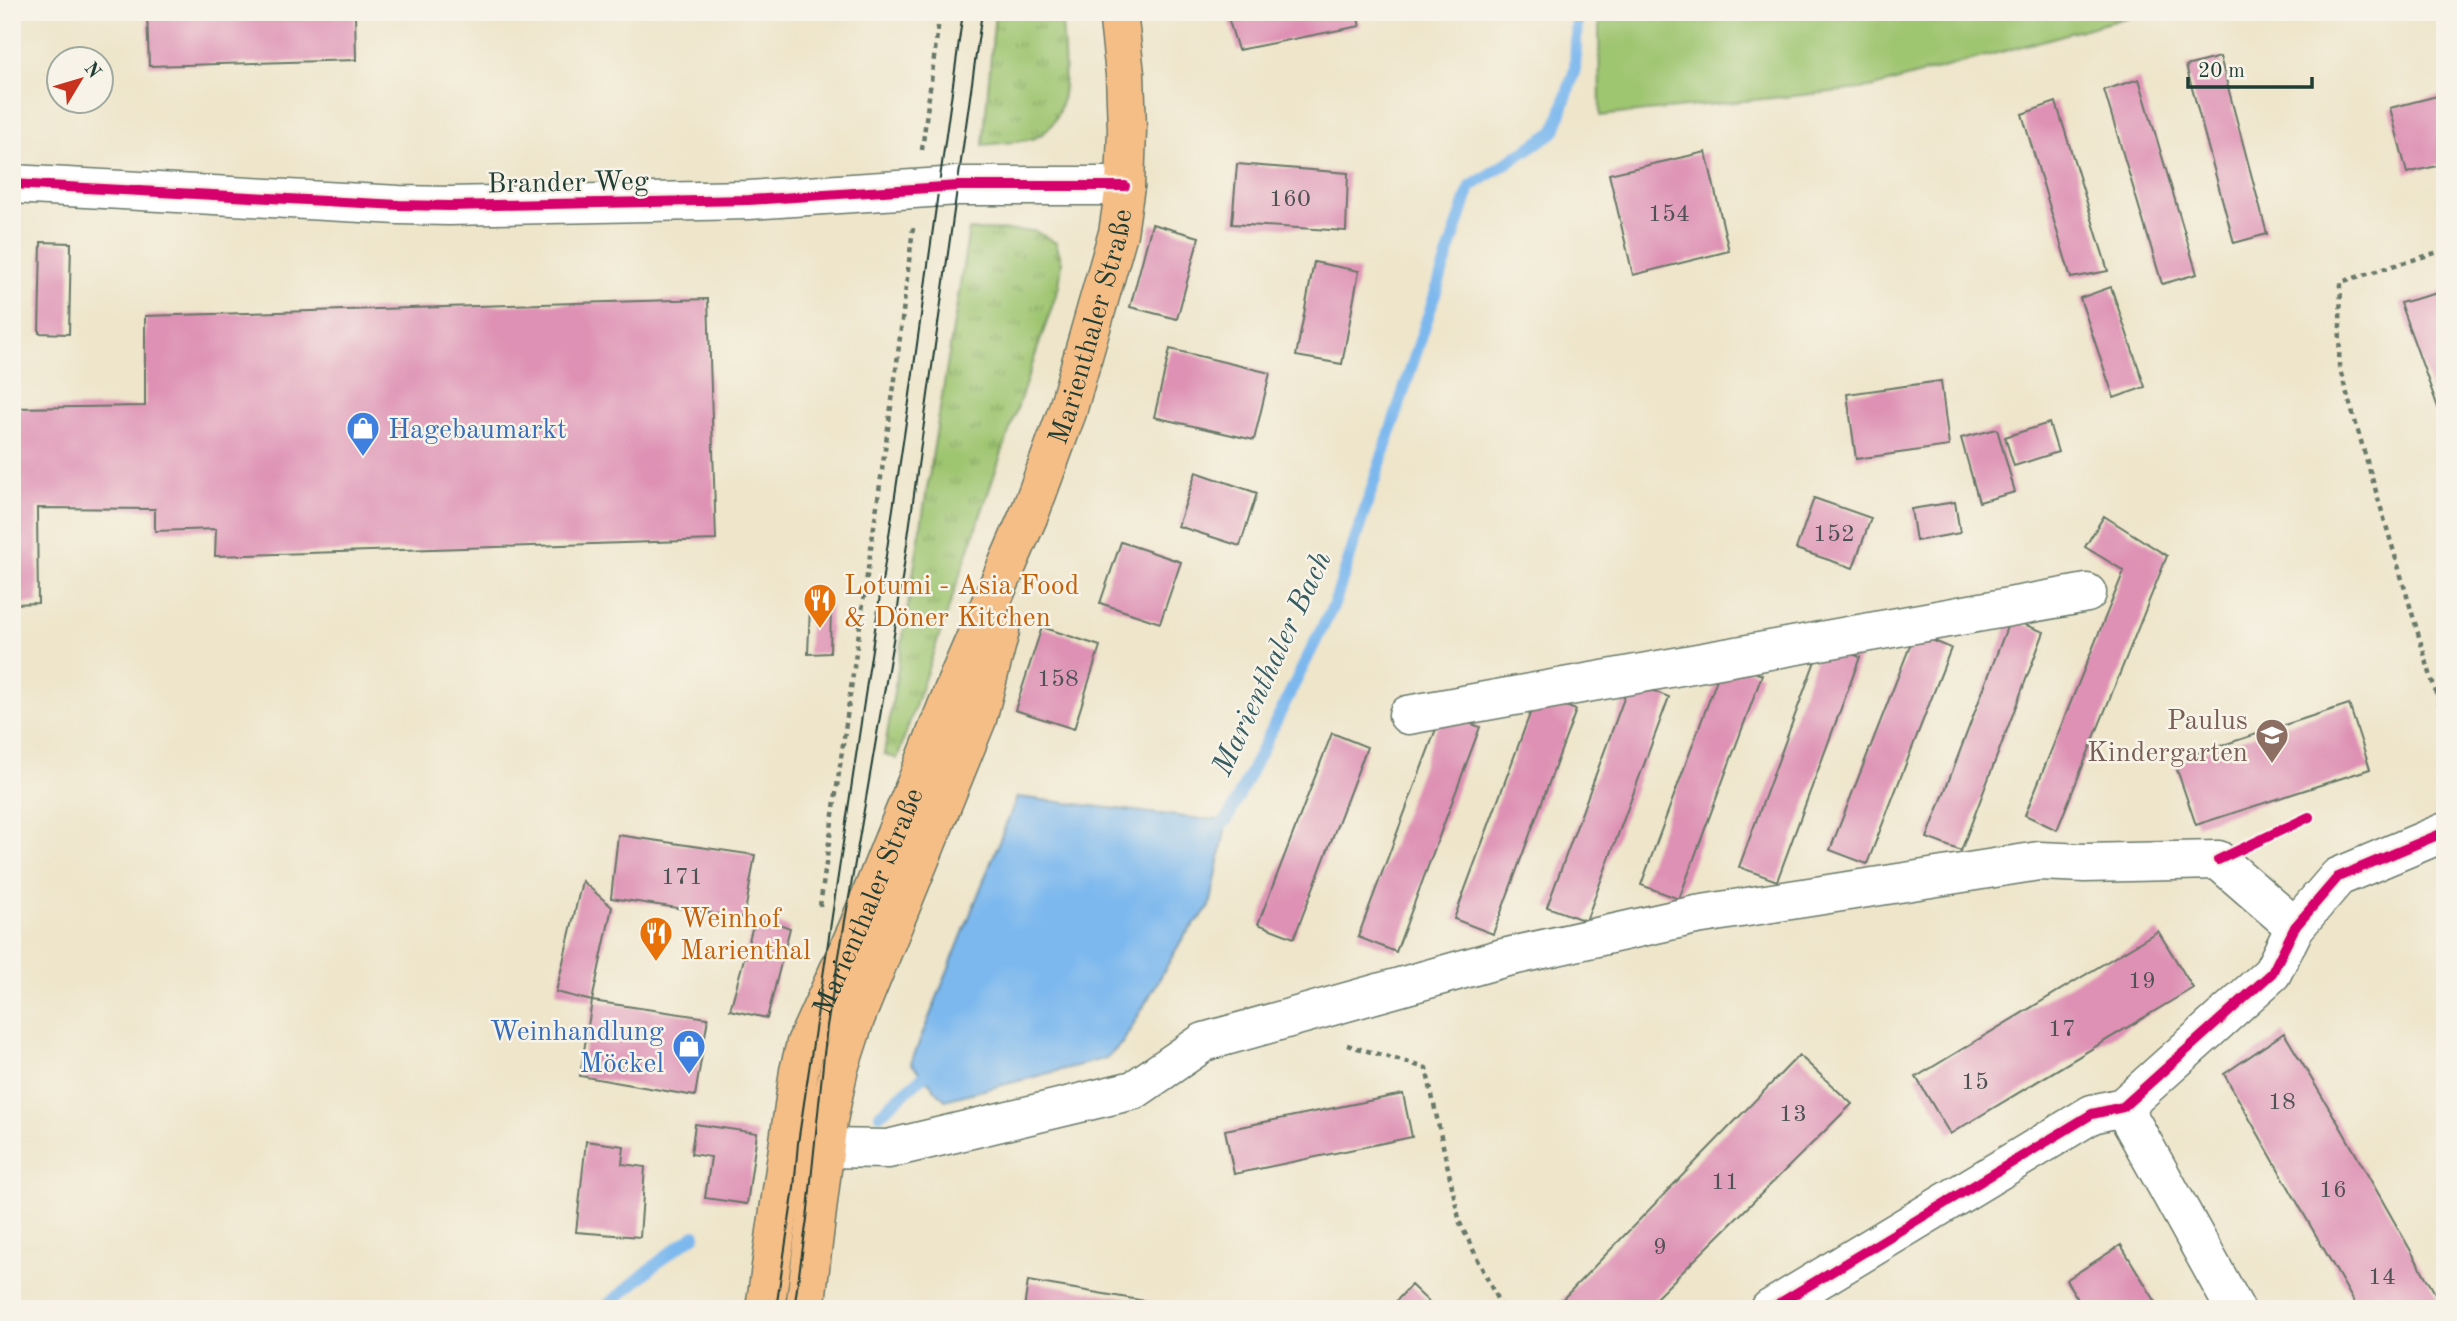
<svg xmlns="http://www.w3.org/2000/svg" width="2457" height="1321" viewBox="0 0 2457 1321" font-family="'Old Standard TT',serif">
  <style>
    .grass { fill: url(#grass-tufts); stroke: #5e8152; stroke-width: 2 }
    .garden { fill: #9ec570; stroke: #5e8152; stroke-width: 2 }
    .water { fill: #7cb8ee; stroke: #4e7a91; stroke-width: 2 }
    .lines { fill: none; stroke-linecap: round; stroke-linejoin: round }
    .stream { stroke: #7cb8ee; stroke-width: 12 }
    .building { fill: #de91b4 }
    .minor-casing { stroke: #677868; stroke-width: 41 }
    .major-casing { stroke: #677868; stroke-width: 41 }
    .path { stroke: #677868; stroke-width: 4.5; stroke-dasharray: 5 5; stroke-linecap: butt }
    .minor { stroke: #fff; stroke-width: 38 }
    .major { stroke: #f6be87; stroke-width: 38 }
    .tram { stroke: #1f3d34; stroke-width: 2 }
    .cycleway-casing { stroke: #f7f3e8; stroke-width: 15 }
    .cycleway { stroke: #d6006c; stroke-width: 10 }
    .labels { text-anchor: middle; stroke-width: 5; stroke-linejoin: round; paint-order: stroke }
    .number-label { font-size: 24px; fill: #4f5254 }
    .street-label { font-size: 28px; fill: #1f3d34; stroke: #f7f3e8 }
    .shop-label { font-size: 28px; fill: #366cbe; stroke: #f7f3e8; text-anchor: start }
    .food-label { font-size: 28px; fill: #c56008; stroke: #f7f3e8; text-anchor: start }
    .education-label { font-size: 28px; fill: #785e54; stroke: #f7f3e8; text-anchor: end }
    .water-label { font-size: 30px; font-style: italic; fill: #365c62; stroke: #f7f3e8 }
  </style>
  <defs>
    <pattern id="grass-tufts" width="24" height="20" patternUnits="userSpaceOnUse" patternTransform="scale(1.75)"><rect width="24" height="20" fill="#9ec570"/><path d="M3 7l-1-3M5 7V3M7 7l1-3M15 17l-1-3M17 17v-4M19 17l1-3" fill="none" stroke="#80a15d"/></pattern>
  </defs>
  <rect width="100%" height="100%" fill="#f7f3e8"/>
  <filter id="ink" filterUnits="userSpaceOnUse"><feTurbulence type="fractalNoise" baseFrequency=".0143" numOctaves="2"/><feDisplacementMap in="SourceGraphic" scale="14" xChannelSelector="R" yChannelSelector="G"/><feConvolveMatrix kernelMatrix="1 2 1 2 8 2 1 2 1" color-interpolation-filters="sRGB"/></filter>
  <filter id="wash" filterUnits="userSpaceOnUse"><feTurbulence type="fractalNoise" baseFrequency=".00686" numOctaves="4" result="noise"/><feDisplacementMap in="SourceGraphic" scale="28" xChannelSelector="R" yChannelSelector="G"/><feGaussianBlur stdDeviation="1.57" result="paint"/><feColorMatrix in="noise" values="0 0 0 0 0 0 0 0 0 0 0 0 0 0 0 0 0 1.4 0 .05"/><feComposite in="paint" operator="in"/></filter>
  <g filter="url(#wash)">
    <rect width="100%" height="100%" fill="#eee5ca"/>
    <path class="grass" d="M 995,12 L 1061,12 C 1063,47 1076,119 1037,137 C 1024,143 997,143 983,145 Z
      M 969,230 L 1035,231 L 1056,243 L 1062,262 L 1059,286 L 897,759 L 884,754 Z"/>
    <path class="garden" d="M 1599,12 L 2147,12 L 1870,88 L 1600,116 Z"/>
    <path class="water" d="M 1017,797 L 1201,819 L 1227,820 L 1210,907 L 1184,936 L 1123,1042 L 1107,1058 L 945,1100 L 911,1063 Z"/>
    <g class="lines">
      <path class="stream" d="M 1216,829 L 1227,820 L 1335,602 L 1470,187 L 1555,131 L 1575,69 L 1577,12
        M 880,1114 L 935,1066
        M 603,1309 L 667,1255 L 695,1235"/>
    </g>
    <g id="blocks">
      <path class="building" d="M 147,12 L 355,12 L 356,60 L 149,66 Z
        M 1232,12 L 1356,12 L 1360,26 L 1238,50 L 1227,14 Z
        M 2220,57 L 2267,234 L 2234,243 L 2186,66 Z
        M 2139,79 L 2197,274 L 2162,284 L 2104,90 Z
        M 2445,94 L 2445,164 L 2407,173 L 2390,108 Z
        M 2056,102 L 2108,271 L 2071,278 L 2022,114 Z
        M 1706,152 L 1729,251 L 1633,275 L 1609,174 Z
        M 1237,164 L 1348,173 L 1346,231 L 1232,224 Z
        M 1152,224 L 1199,237 L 1177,319 L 1130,307 Z
        M 41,242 L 71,243 L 69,334 L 39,333 Z
        M 1314,262 L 1359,271 L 1342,364 L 1296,356 Z
        M 2111,287 L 2145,387 L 2114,398 L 2080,298 Z
        M 2445,291 L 2445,424 L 2444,424 L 2400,303 Z
        M 708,299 L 716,540 L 215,556 L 216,529 L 155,531 L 155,509 L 37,508 L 38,603 L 12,604 L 12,408 L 145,406 L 145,316 Z
        M 1170,349 L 1270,373 L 1254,440 L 1154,417 Z
        M 1941,381 L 1949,446 L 1856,459 L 1847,394 Z
        M 2049,423 L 2058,452 L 2014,466 L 2005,437 Z
        M 1997,429 L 2015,492 L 1979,502 L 1961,438 Z
        M 1196,472 L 1257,493 L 1240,546 L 1178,526 Z
        M 1814,498 L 1871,518 L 1853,568 L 1796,549 Z
        M 1955,502 L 1960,533 L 1916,541 L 1911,509 Z
        M 2104,516 L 2167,556 L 2057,830 L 2025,815 L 2124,571 L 2085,547 Z
        M 1121,542 L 1181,562 L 1160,623 L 1100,603 Z
        M 810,606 L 831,606 L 830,653 L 808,654 Z
        M 2010,619 L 2044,632 L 1961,851 L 1927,838 Z
        M 1042,627 L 1100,646 L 1074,729 L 1015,710 Z
        M 1915,633 L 1951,648 L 1867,864 L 1830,850 Z
        M 1822,642 L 1860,657 L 1777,881 L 1739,867 Z
        M 1724,660 L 1762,675 L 1679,899 L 1641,885 Z
        M 1630,682 L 1669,697 L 1586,921 L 1547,907 Z
        M 1537,695 L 1576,710 L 1493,934 L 1454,919 Z
        M 2349,704 L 2370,769 L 2196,825 L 2174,761 Z
        M 1442,713 L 1480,727 L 1396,952 L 1358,937 Z
        M 1332,733 L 1367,747 L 1294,938 L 1258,924 Z
        M 618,835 L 755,855 L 744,918 L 611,898 Z
        M 582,881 L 612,907 L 592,1001 L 556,992 Z
        M 767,919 L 790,928 L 767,1018 L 730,1010 L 752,929 Z
        M 2158,931 L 2193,988 L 1950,1134 L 1916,1077 Z
        M 592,1001 L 708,1018 L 695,1096 L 580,1076 Z
        M 2284,1033 L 2341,1128 L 2444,1309 L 2358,1309 L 2224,1074 Z
        M 1799,1055 L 1852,1104 L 1645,1309 L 1553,1309 Z
        M 1403,1094 L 1412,1137 L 1234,1174 L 1225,1130 Z
        M 695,1124 L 757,1133 L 747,1204 L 705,1198 L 711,1157 L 691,1154 Z
        M 586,1141 L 624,1146 L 622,1164 L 645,1167 L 640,1237 L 576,1232 Z
        M 2121,1245 L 2160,1309 L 2084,1309 L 2066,1280 Z
        M 1028,1281 L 1175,1306 L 1175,1309 L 1024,1309 Z
        M 1411,1285 L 1436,1309 L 1389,1309 Z"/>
    </g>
  </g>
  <g filter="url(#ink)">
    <use href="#blocks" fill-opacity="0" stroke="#677868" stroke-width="2"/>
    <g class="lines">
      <defs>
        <path id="minor" d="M 12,184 L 399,205 L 449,206 L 749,200 L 958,186 L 1125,186
          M 1408,715 L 2087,593
          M 2123,1107 L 2235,1309
          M 794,1143 L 825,1148 L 888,1149 L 1134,1090 L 1204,1042 L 1503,958 L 1696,915 L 2039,861 L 2085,863 L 2218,860 L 2295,927
          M 1770,1309 L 2092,1114 L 2123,1107 L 2272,973 L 2295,927 L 2338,877 L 2445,832"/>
        <g id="major">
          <path id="s1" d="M 765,1309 L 799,1071 L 806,1043 L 858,928 L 960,674 L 1031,510 L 1067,412 L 1118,233 L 1125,186 L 1127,130 L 1125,74 L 1118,12"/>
          <path d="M 805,1309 L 828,1120 L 839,1068 L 855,1019 L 977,719 L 1000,631"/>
        </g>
      </defs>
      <use href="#minor" class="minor-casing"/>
      <use href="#major" class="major-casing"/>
      <path class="path" d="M 922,150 L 940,12
        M 2445,250 L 2341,282 L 2339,367 L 2445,724
        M 820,906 L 895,379 L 913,228
        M 1347,1045 L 1426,1068 L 1460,1223 L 1502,1309"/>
      <use href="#minor" class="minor"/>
      <use href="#major" class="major"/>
      <path class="tram" d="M 776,1309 L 794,1188 L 798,1143 L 909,402 L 963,12
        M 794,1309 L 807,1219 L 827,1026 L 895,629 L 982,12"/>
      <defs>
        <path id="cycleway" d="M 12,184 L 399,205 L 449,206 L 749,200 L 958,186 L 1125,186
          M 2218,860 L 2309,817
          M 1770,1309 L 2092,1114 L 2123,1107 L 2272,973 L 2295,927 L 2338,877 L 2445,832"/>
      </defs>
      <use href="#cycleway" class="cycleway-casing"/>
      <use href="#cycleway" class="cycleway"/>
    </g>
  </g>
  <defs>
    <symbol id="shop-pin" viewBox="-11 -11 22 30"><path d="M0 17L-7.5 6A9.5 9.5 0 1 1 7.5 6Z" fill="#3f7fe0" stroke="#f7f3e8"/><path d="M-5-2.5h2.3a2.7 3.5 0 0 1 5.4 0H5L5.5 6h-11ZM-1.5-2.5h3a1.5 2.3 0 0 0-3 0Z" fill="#fff"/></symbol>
    <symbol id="restaurant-pin" viewBox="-11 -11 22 30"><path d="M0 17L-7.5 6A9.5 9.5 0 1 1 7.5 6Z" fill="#e8710a" stroke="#f7f3e8"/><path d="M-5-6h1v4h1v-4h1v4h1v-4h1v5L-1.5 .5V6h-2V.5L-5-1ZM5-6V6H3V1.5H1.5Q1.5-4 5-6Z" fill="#fff"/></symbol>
    <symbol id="school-pin" viewBox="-11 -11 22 30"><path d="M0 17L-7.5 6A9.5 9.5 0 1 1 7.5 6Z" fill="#8d6e63" stroke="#f7f3e8"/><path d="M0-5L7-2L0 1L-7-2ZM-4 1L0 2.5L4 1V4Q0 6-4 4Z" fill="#fff"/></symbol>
  </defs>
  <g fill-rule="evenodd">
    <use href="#shop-pin" x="344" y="409" width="38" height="52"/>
    <use href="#restaurant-pin" x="801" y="581" width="38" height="52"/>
    <use href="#school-pin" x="2253" y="716" width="38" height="52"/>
    <use href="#restaurant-pin" x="637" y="914" width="38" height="52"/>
    <use href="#shop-pin" x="670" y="1027" width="38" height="52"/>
  </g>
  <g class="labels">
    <g class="number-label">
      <text x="1290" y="206">160</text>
      <text x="1669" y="221">154</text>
      <text x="1834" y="541">152</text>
      <text x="1058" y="686">158</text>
      <text x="682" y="884">171</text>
      <text x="2142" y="988">19</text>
      <text x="2062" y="1036">17</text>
      <text x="1975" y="1089">15</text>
      <text x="2282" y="1109">18</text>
      <text x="1793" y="1121">13</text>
      <text x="1725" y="1189">11</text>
      <text x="2333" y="1197">16</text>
      <text x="1660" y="1254">9</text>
      <text x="2382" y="1284">14</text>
    </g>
    <g class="street-label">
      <text transform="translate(568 181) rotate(-1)" y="10">Brander Weg</text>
      <text dy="10" stroke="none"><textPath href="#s1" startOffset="1041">Marienthaler Straße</textPath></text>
      <text dy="10" stroke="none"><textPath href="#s1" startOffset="424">Marienthaler Straße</textPath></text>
    </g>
    <g class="shop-label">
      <text x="388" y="438">Hagebaumarkt</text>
      <text x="664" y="1040" text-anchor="end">Weinhandlung<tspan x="664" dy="32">Möckel</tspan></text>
    </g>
    <g class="food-label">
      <text x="844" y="594">Lotumi - Asia Food<tspan x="844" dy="32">&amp; Döner Kitchen</tspan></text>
      <text x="680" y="927">Weinhof<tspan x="680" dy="32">Marienthal</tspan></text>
    </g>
    <g class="education-label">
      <text x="2248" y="729">Paulus<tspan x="2248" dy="32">Kindergarten</tspan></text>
    </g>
    <g class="water-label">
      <text transform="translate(1271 663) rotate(-65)" y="10">Marienthaler Bach</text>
    </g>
  </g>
  <rect width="2457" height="1321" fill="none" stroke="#f7f3e8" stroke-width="42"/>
  <g transform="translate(80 80) rotate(52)"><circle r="33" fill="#f7f3e8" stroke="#a1aaa0" stroke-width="2"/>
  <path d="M0-5L12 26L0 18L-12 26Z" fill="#c8321e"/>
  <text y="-10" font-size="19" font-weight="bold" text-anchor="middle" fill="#1f3d34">N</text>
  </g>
  <path d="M2188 77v10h124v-10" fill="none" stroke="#1f3d34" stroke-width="3.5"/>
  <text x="2198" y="77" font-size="21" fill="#1f3d34" stroke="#f7f3e8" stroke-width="5" paint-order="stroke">20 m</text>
</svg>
